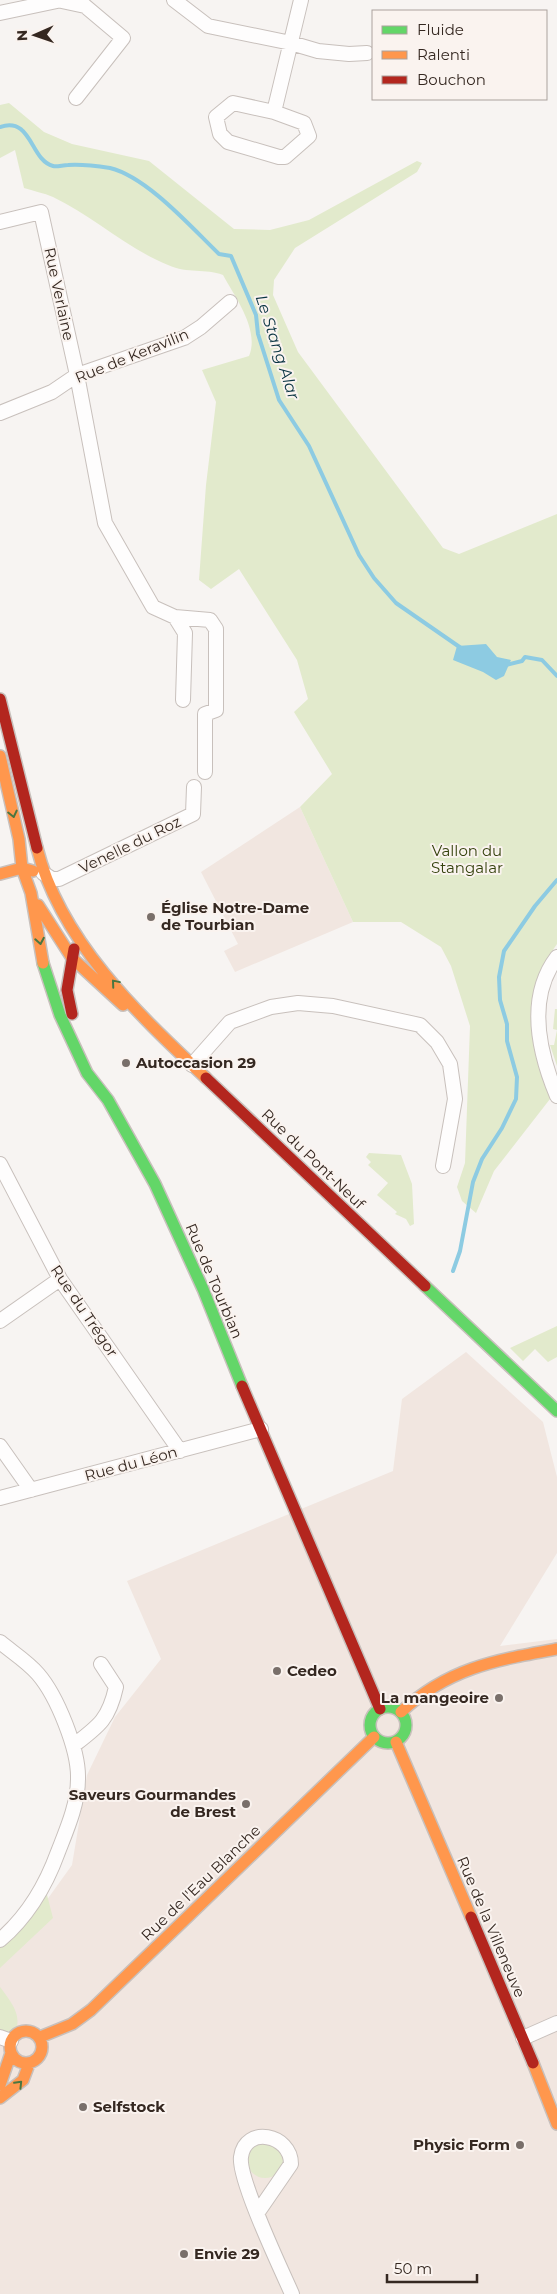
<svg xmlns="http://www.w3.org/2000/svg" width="557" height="2294" viewBox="0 0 557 2294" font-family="Montserrat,sans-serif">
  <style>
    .built { fill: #f1e6e0 }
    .green { fill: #e2eacc }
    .water { fill: #8dcbe2 }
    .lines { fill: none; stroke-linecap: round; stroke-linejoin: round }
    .stream { stroke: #8dcbe2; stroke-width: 4 }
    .street-casing { stroke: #c8c0bc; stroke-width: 16 }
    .fast-casing { stroke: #c8c0bc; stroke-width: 14 }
    .slow-casing { stroke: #c8c0bc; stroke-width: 14 }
    .jam-casing { stroke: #c8c0bc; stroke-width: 14 }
    .street { stroke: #fefdfd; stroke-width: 14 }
    .fast { stroke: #63d668; stroke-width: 11 }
    .slow { stroke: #ff974d; stroke-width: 11 }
    .jam { stroke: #b3261e; stroke-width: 11 }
    .oneway { stroke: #4a7641 }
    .poi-dot { fill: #796f6a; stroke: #faf3ef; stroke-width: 2 }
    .labels { text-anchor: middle; stroke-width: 4; stroke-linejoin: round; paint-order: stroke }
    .street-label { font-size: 15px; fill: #352821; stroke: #faf3ef }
    .park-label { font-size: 15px; fill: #35420d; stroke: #faf3ef }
    .poi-label { font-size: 15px; font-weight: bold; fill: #352821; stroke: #faf3ef; text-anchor: start }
    .water-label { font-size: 16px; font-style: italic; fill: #093442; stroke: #faf3ef }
  </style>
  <rect width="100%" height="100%" fill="#f7f4f2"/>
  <path class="built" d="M 300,807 L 353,922 L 235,972 L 224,951 L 238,944 L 201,872 Z
    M 466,1352 L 543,1422 L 557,1477 L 557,1553 L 500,1646 L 557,1639 L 557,2294 L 0,2294 L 0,1957 L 26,1929 L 72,1865 L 87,1775 L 115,1717 L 161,1659 L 127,1581 L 393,1471 L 402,1399 Z"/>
  <path class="green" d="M 9,103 L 44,132 L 72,144 L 149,161 L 234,229 L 270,230 L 309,220 L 417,161 L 422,163 L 417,172 L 295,248 L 274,280 L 273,295 L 298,352 L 443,548 L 459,554 L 557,514 L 557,944 C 517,1002 530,1038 550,1099 L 494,1171 L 476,1213 L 462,1201 L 457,1187 L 465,1163 L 470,1026 L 451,966 L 441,947 L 401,922 L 353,922 L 300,807 L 332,774 L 294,712 L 308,699 L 297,660 L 239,569 L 211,589 L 199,580 L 206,485 L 216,402 L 202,370 L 249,356 C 260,330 235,297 223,275 C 205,268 188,274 168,265 C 126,248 93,216 53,197 C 44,193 33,191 24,188 L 15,150 L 0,158 L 0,105 Z
    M 555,1009 L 557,1009 L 557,1066 L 550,1045 L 554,1045 L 557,1030 L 553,1029 Z
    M 369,1153 L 401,1155 L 412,1184 L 414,1224 L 410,1226 L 406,1219 L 395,1214 L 397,1212 L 377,1195 L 388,1183 L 368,1165 L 371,1162 L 366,1157 Z
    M 557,1326 L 557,1357 L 548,1362 L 535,1349 L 523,1361 L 510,1348 Z
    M 36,1883 L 46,1891 L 53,1918 L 0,1968 L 0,1933 L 21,1908 Z
    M 0,1987 C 9,1999 22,2014 16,2029 L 7,2032 L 0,2030 Z
    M247 2160a18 18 0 1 1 36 0a18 18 0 1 1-36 0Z"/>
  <path class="water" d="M 486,644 L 497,657 L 511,660 L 504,676 L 496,680 L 483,672 L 453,660 L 457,646 Z"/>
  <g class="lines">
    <path class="stream" d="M 0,127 C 32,116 30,160 53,166 C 57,167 63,165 68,165 C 81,164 97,166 110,168 C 147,177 191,227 219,254 L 231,256 L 256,315 L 258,334 L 279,400 L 309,446 L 359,555 L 374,578 L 396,603 L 461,648
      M 506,665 L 522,661 L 525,657 L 542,660 L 557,676
      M 453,1271 L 460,1251 L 473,1182 L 482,1159 L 502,1128 L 516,1099 L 517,1077 L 507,1041 L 507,1024 L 500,1000 L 499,977 L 504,951 L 535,906 L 557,880"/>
    <defs>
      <path id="street" d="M 57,0 L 85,6 L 123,38 L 76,98
        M 174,0 L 208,26 L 291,43 L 318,51 L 349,54 L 367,53
        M 0,13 L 57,1
        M 233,103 L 274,112 L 304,123 L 309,136 L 285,157 L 279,157 L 228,142 L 220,134 L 216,117 Z
        M 274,112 L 301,0
        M 0,222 L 41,212 L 77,375 L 105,523 L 153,607 L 175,617 L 210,620 L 216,629 L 216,710 L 205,714 L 205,772
        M 0,413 L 52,392 L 77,375 L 184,338 L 201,327 L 230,302
        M 175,617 L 185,633 L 183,700
        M 43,873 L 52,879 L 59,879 L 193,814 L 194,787
        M 557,957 C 526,998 539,1053 557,1096
        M 192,1065 L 230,1022 L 271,1007 L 298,1003 L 333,1006 L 420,1025 L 437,1042 L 450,1064 L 455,1099 L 443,1166
        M 0,1164 L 60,1279 L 180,1451
        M 0,1321 L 60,1279
        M 0,1446 L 31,1490
        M 0,1498 L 261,1429
        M 0,1642 C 12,1652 28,1662 38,1674 C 57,1696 79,1750 78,1779 C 78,1804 67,1829 58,1852 C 46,1885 27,1917 0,1940
        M 74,1745 C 99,1726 109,1719 116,1687 L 101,1664
        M 0,2037 L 11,2041
        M 523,2038 L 557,2023
        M 258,2212 L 291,2164 C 291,2134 245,2125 241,2157 C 238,2179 281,2269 292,2294"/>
      <path id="fast" d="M 43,963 L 60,1015 L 87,1073 L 108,1100 L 155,1184 L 203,1289 L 242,1386
        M 425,1286 L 557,1411
        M370 1725a18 18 0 1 1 36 0a18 18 0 1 1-36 0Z"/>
      <path id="slow" d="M 0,756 L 19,839 L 22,868 L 31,893 L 43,963
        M 37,848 C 60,941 138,1014 206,1078
        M 0,874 L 22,868 L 33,871
        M 38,905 L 72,958 L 123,1005
        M 401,1712 C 448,1668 496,1660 557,1649
        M 396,1742 L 471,1917
        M10 2047a16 16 0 1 1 32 0a16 16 0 1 1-32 0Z
        M 40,2037 L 72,2024 L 91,2010 L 374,1737
        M 533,2063 L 557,2124
        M 0,2085 L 11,2053
        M 0,2098 L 23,2080 L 29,2064"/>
      <path id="jam" d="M 0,699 L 37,848
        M 72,1014 L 67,990 L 74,949
        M 206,1078 L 425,1286
        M 242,1386 L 380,1709
        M 471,1917 L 533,2063"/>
    </defs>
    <use href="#street" class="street-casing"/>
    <use href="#fast" class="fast-casing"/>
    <use href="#slow" class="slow-casing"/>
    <use href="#jam" class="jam-casing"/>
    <use href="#street" class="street"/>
    <use href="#fast" class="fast"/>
    <use href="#slow" class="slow"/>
    <use href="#jam" class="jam"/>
  </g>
  <defs><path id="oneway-chevron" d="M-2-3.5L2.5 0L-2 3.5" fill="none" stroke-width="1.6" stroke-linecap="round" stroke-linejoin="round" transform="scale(1.25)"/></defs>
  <g class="oneway">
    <use href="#oneway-chevron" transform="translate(13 814) rotate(77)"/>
    <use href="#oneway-chevron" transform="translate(40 941) rotate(80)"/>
    <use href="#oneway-chevron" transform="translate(115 983) rotate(-130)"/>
    <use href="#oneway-chevron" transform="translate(19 2084) rotate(-46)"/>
  </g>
  <g class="poi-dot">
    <circle cx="151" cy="917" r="5"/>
    <circle cx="126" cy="1063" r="5"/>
    <circle cx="277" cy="1671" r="5"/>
    <circle cx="499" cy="1698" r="5"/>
    <circle cx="246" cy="1804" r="5"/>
    <circle cx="83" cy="2107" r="5"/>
    <circle cx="520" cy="2145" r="5"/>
    <circle cx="184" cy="2254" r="5"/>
  </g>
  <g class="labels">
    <g class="street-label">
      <text transform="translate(59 294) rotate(78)" y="5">Rue Verlaine</text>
      <text transform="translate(132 356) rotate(-22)" y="5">Rue de Keravilin</text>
      <text transform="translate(130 845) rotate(-26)" y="5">Venelle du Roz</text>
      <text transform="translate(313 1159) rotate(44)" y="5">Rue du Pont-Neuf</text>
      <text transform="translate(214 1281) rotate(67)" y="5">Rue de Tourbian</text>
      <text transform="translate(84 1311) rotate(56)" y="5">Rue du Trégor</text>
      <text transform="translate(131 1464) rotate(-15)" y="5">Rue du Léon</text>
      <text transform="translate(201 1883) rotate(-44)" y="5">Rue de l'Eau Blanche</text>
      <text transform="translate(491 1927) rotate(67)" y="5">Rue de la Villeneuve</text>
    </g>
    <g class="park-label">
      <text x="467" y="856">Vallon du<tspan x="467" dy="17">Stangalar</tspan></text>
    </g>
    <g class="poi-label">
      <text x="161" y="913">Église Notre-Dame<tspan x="161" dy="17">de Tourbian</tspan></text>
      <text x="136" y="1068">Autoccasion 29</text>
      <text x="287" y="1676">Cedeo</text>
      <text x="489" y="1703" text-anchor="end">La mangeoire</text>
      <text x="236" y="1800" text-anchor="end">Saveurs Gourmandes<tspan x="236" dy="17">de Brest</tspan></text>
      <text x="93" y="2112">Selfstock</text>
      <text x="510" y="2150" text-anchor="end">Physic Form</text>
      <text x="194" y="2259">Envie 29</text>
    </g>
    <g class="water-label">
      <text transform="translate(278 347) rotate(72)" y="6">Le Stang Alar</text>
    </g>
  </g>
  <rect x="372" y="10" width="175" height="90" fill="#faf3ef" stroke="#aba29d"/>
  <rect x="382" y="26" width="25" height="8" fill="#63d668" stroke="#aba29d"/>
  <text x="417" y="35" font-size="15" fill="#352821">Fluide</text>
  <rect x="382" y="51" width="25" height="8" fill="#ff974d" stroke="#aba29d"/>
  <text x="417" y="60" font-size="15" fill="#352821">Ralenti</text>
  <rect x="382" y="76" width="25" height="8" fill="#b3261e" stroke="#aba29d"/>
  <text x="417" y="85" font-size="15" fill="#352821">Bouchon</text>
  <g transform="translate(35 35) rotate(268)" stroke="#faf3ef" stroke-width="4" paint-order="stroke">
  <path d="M0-4L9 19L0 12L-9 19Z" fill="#352821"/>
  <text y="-8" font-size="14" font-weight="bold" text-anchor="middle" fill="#352821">N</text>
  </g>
  <path d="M387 2274v8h90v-8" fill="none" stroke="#352821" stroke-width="2.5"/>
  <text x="394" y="2274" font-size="15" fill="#352821" stroke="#faf3ef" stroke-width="4" paint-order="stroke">50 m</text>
</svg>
